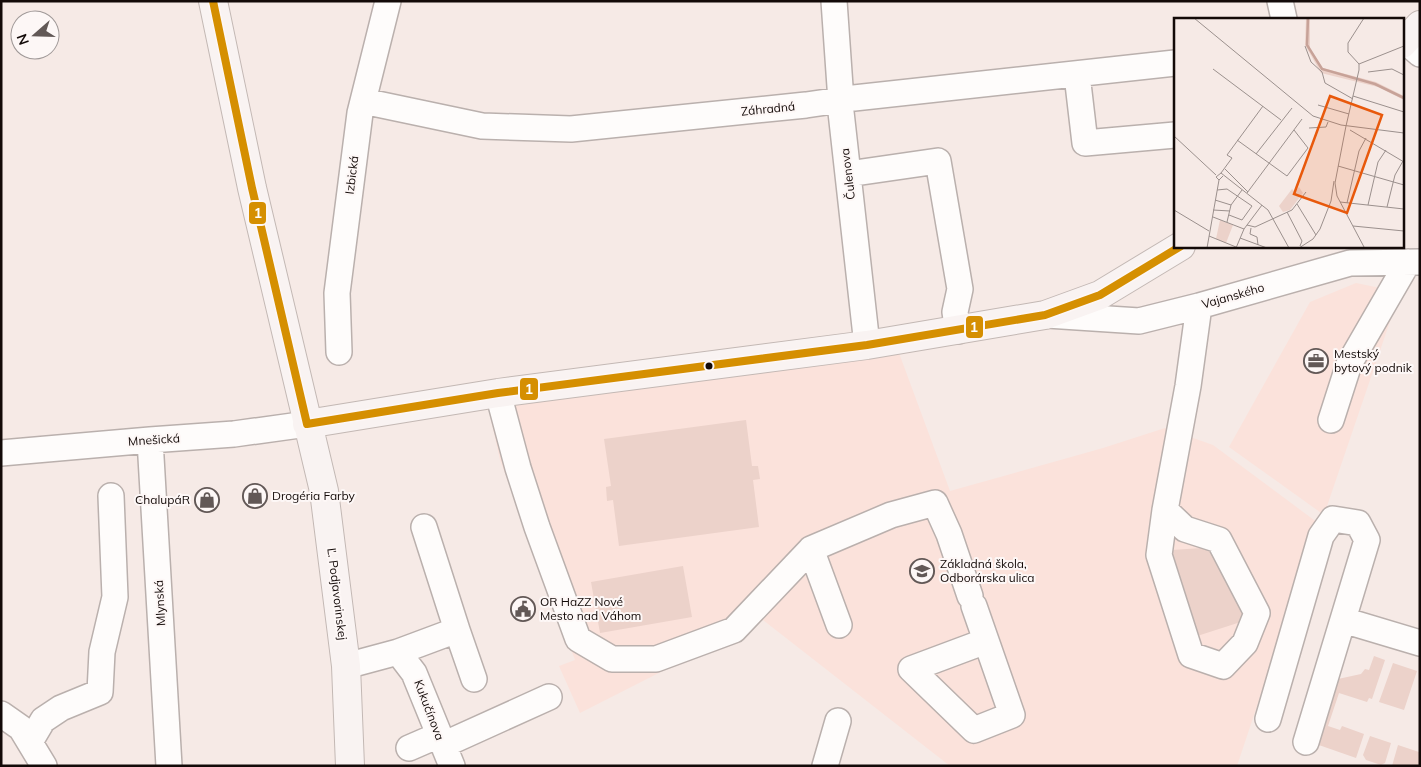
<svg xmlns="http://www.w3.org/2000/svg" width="1421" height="767" viewBox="0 0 1421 767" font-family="Mulish,sans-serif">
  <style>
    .built { fill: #fbe2db }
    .green { fill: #ecd2ca }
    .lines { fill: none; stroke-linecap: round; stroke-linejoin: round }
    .minor-casing { stroke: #bab0ad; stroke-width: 28 }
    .major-casing { stroke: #c3b8b4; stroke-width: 30 }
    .minor { stroke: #fefcfb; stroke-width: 25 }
    .major { stroke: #f9f3f2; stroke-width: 28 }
    .bus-1-casing { stroke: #fdf7f6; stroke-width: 11 }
    .bus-1 { stroke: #d58f01; stroke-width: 8 }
    .bus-dot { fill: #130a08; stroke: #fdf7f6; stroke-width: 2 }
    .labels { text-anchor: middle; stroke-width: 4; stroke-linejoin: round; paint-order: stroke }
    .street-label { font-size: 12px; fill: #130a08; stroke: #fdf7f6 }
    .poi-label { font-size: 12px; fill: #130a08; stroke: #fdf7f6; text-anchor: start }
    .inset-river { fill: none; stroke: #c7a298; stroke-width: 2.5 }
    .inset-road { fill: none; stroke: #9b908d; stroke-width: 1 }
    .view { fill: #e8590c; fill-opacity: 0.15; stroke: #e8590c; stroke-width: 2.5 }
    .inset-edge { fill: none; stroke: #130a08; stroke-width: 2.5 }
    .line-badge { stroke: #fdf7f6; stroke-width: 2 }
    .badge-label { font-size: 14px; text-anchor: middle; font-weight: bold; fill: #fff }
  </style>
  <rect width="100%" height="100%" fill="#f6eae6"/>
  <path class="built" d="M 1356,283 L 1400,292 L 1324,515 L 1229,447 L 1310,302 Z
    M 899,353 L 950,491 L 1103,448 L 1165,428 L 1213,445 L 1318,523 L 1237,766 L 950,766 L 763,620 L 580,713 L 559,666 L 575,660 L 500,460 L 488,406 Z"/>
  <path class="green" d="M 746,420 L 752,466 L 758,466 L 760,479 L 753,480 L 759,527 L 619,546 L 613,500 L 607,501 L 606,487 L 611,486 L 604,439 Z
    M 1217,547 L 1250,619 L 1191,638 L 1172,550 Z
    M 683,566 L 692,617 L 600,633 L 591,582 Z
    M 1374,656 L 1385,660 L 1372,699 L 1369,698 L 1367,702 L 1339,693 L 1328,726 L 1340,730 L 1342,726 L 1364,734 L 1356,758 L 1316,744 L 1338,679 L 1361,674 L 1365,669 L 1369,670 Z
    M 1393,663 L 1417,671 L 1404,710 L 1379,702 Z
    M 1370,736 L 1391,743 L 1385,763 L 1381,765 L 1366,760 L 1363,755 Z
    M 1398,745 L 1419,752 L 1420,766 L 1392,766 Z"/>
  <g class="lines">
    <defs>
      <path id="minor" d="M 834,1 L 841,101 L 841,112 L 867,345
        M 1280,1 L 1284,19
        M 1405,41 L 1420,54
        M 1077,75 L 1085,143 L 1175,135
        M 363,101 L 482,126 L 571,129 L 806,105 L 854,98 L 1175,63
        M 848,174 L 938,161 L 960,289 L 955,312 L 958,331
        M 1047,315 L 1139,321 L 1199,306 L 1350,263 L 1420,262
        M 339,352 L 337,293 L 360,113 L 388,1
        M 498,393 L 518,468 L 537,527 L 578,639 L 612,659 L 656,659 L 734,630 L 811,549 L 891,515 L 935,503 L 949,534 L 970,596
        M 1331,420 L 1349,364 L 1408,262
        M 150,440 L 169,766
        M 1,453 L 150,440 L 234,434 L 307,424
        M 1165,510 L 1185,529 L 1219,540 L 1257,613 L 1245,643 L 1223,666 L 1191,655 L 1159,555 L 1165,510 L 1188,386 L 1199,306
        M 811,549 L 839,625
        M 974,606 L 1012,715 L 974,730 L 911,669 L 986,641
        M 1343,620 L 1420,643
        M 457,630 L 474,679
        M 398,652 L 457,630 L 424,527
        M 346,666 L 398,652 L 414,673 L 452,766
        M 1,714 L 21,728 L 44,766
        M 1268,719 L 1321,536 L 1333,519 L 1358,523 L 1367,540 L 1306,742
        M 30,742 L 43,720 L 61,708 L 100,692 L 102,652 L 115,597 L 111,496
        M 443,745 L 549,697
        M 409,748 L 439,735
        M 825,766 L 838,721"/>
      <path id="major" d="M 213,1 L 252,188 L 324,491 L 346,666 L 350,766
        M 1402,44 L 1420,25
        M 307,424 L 498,393 L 867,345 L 1045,315 L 1100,295 L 1181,246"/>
    </defs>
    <use href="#minor" class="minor-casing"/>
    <use href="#major" class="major-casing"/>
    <use href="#minor" class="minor"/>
    <use href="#major" class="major"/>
    <defs>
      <path id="bus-1" d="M 213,1 L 252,188 L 307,424
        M 307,424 L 498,393 L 867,345 L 1045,315 L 1100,295 L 1181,246"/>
    </defs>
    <use href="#bus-1" class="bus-1-casing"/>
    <use href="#bus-1" class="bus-1"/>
  </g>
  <defs>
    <symbol id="office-ring" viewBox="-11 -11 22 22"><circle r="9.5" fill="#fdf7f6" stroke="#625856" stroke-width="1.5"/><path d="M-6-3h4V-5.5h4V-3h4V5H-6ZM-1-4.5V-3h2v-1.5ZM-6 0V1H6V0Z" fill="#625856"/></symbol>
    <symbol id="shop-ring" viewBox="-11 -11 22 22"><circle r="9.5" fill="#fdf7f6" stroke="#625856" stroke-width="1.5"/><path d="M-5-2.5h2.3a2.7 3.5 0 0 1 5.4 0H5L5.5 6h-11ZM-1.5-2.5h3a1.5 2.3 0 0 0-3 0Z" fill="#625856"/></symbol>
    <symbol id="school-ring" viewBox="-11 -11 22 22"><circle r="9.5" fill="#fdf7f6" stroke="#625856" stroke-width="1.5"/><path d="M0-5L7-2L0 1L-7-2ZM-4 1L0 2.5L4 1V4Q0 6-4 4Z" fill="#625856"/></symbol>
    <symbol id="civic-ring" viewBox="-11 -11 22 22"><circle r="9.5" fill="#fdf7f6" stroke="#625856" stroke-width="1.5"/><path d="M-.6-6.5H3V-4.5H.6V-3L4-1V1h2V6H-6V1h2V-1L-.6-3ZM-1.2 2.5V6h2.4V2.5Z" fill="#625856"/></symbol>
  </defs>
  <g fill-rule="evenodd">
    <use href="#office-ring" x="1302" y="347" width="28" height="28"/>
    <use href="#shop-ring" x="241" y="482" width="28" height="28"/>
    <use href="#shop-ring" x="193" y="486" width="28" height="28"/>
    <use href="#school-ring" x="908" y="557" width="28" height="28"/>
    <use href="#civic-ring" x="509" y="595" width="28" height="28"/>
  </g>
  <circle class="bus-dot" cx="709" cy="366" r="4.5"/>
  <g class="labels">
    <g class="street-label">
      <text transform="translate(768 109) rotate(-6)" y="4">Záhradná</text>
      <text transform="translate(848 174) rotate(-97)" y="4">Čulenova</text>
      <text transform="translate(352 175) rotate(-83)" y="4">Izbická</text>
      <text transform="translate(1233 296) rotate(-16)" y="4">Vajanského</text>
      <text transform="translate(154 440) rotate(-4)" y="4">Mnešická</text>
      <text transform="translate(337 594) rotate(83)" y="4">Ľ. Podjavorinskej</text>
      <text transform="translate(160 603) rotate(-93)" y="4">Mlynská</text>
      <text transform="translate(429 710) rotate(69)" y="4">Kukučínova</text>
    </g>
    <g class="poi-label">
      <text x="1334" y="358">Mestský<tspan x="1334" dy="14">bytový podnik</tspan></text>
      <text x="272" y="500">Drogéria Farby</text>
      <text x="190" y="504" text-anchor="end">ChalupáR</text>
      <text x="940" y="568">Základná škola,<tspan x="940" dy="14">Odborárska ulica</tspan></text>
      <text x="540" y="606">OR HaZZ Nové<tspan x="540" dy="14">Mesto nad Váhom</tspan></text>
    </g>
  </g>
  <g transform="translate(1174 18)">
    <rect width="230" height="230" fill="#f6eae6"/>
    <path d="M 132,0 L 136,0 L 136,31 L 149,50 L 202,64 L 230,78 L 230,82 L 204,69 L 147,55 L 131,27 ZM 125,169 L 129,175 L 116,192 L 109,194 L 105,188 L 118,171 L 121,174 ZM 46,202 L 59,207 L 52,225 L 42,221 Z" fill="#ecd2ca"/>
    <path class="inset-river" d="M 134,0 L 133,27 L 148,51 L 201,66 L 230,80"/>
    <path class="inset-road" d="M 20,0 L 139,98 L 167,107 L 230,115M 131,28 L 137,44 L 148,54 L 151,65 L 179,81M 185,46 L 230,28M 39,51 L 107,102M 194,54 L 218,51 L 230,57M 179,78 L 230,94M 144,87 L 175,96M 172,108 L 185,52 L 185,46 L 174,34 L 174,25 L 190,0M 172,108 L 161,165 L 163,178 L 190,229M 135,110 L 152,109 L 154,104M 176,112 L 230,144M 0,118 L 42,157M 63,122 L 113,158 L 134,130 L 120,112M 82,136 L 118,90M 164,148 L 230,167M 51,151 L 74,174M 47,155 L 58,140 L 53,137 L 89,88M 49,158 L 45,162 L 42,159 L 47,155 L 94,192 L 115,230M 43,172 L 53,171 L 78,188 L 68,202 L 55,197M 73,175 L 128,101M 41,182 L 57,187M 166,184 L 230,191M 173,185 L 185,133 L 192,120M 123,186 L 142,217M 194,187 L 204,144 L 212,132M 213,189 L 221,157 L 229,143M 0,192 L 35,213M 39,192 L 56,193M 113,194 L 128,223 L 126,228M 39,199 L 70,211M 53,204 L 57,187 L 68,172M 73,207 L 81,209 L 118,192 L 132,174M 179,208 L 230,213M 77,210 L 76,216 L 83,219 L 84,227M 35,218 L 62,229M 66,220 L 93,230M 33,230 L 45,162M 62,230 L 70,211 L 88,187M 125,230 L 139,221 L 146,211 L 157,183 L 160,163"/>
    <path class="view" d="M 156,78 L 208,97 L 173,195 L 120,176 Z"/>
    <rect width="230" height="230" class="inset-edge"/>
  </g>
  <g class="line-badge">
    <rect x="248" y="201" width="19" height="24" rx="5" fill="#d58f01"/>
    <rect x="965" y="315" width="19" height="24" rx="5" fill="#d58f01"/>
    <rect x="519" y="377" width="20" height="24" rx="5" fill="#d58f01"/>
  </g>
  <g class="badge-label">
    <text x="258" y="218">1</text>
    <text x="974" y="332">1</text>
    <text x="529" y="394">1</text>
  </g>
  <rect width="1421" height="767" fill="none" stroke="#130a08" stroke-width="5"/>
  <g transform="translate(35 35) rotate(250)"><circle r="24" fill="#fdf7f6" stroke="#9f9897"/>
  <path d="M0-4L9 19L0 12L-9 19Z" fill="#625856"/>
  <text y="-8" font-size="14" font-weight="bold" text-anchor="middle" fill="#130a08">N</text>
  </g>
</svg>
